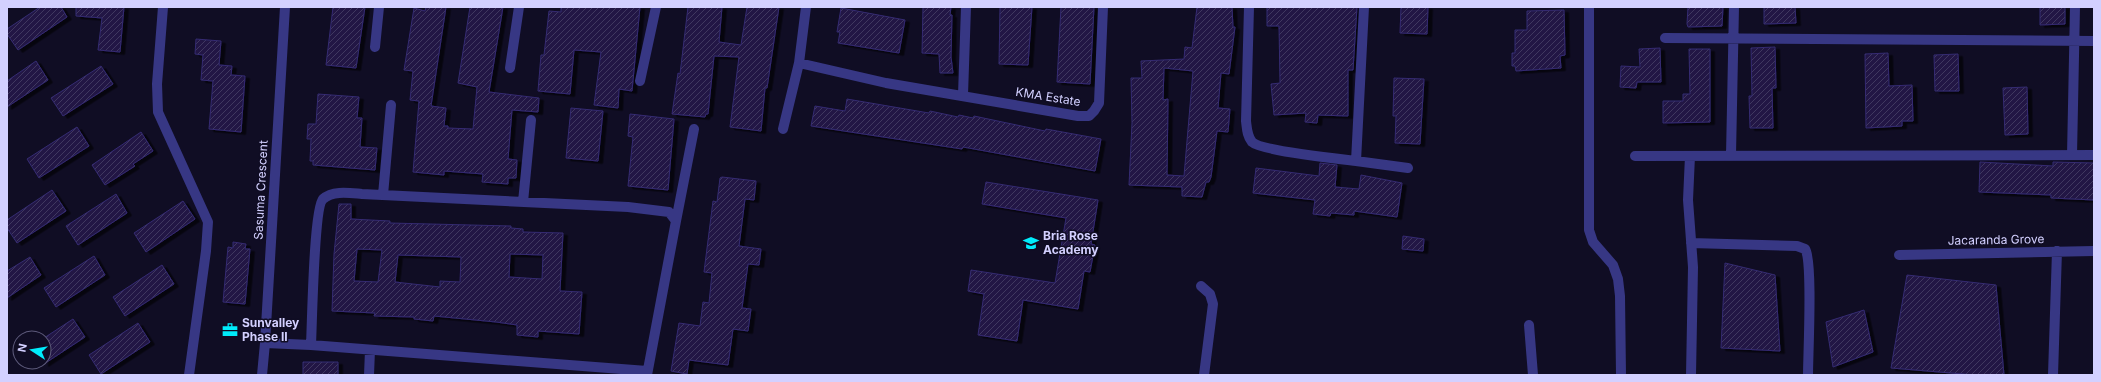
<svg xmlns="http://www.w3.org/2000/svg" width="2101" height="382" viewBox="0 0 2101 382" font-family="Inter,sans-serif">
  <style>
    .building { fill: url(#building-hatch); stroke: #352a72; fill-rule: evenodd; filter: url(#shadow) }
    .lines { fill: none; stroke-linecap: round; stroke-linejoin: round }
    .street { stroke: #373784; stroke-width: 10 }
    .labels { text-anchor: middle; stroke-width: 3; stroke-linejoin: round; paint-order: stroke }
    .street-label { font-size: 12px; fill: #d3d0ff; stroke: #100d24 }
    .poi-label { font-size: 12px; font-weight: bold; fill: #d3d0ff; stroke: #100d24; text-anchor: start }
  </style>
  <defs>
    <pattern id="building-hatch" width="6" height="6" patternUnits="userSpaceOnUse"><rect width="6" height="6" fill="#201945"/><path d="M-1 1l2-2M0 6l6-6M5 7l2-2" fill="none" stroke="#403961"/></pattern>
    <filter id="shadow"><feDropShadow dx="4.5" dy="2.5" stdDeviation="0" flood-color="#0009"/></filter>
  </defs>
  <rect width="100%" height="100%" fill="#100d24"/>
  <path class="building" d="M 40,7 L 61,7 L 67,17 L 18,50 L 7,34 L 7,29 Z
    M 76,7 L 124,7 L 120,52 L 98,50 L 102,18 L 76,16 Z
    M 333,7 L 365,7 L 356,68 L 326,65 Z
    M 426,7 L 446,7 L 431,106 L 446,108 L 444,126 L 448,126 L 448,128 L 473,129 L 477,87 L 458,83 L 470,7 L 503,7 L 489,92 L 539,98 L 538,112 L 512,110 L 508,159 L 517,160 L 516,178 L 508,178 L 508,184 L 482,182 L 483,174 L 444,171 L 444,175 L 413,172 L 419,101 L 410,100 L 413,71 L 404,70 L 414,8 L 425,11 Z
    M 561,7 L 640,7 L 632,91 L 619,89 L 618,108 L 594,105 L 601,52 L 574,50 L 570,94 L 538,91 L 541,55 L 544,55 L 549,11 L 561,12 Z
    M 688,7 L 722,7 L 719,42 L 741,45 L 747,7 L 779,7 L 767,88 L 765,88 L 761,131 L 730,127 L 739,57 L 714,56 L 708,114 L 706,114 L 705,117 L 672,114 L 678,73 L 680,74 Z
    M 923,7 L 951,7 L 950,15 L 952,15 L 951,57 L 953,73 L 940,73 L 939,54 L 922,53 Z
    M 1000,7 L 1032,7 L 1028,65 L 999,64 Z
    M 1061,7 L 1094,7 L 1090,84 L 1057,82 Z
    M 1197,7 L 1232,7 L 1233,27 L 1235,27 L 1229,74 L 1221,73 L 1218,108 L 1230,109 L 1228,132 L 1217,131 L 1211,177 L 1209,182 L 1206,182 L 1202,197 L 1182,196 L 1182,187 L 1129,185 L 1132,123 L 1131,78 L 1142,78 L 1141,61 L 1184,59 L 1185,47 L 1192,48 ZM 1164,68 L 1193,71 L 1184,176 L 1167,175 L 1168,99 L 1163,100 Z
    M 1267,7 L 1357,7 L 1353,70 L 1348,70 L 1348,116 L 1318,115 L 1317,123 L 1305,122 L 1306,113 L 1274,115 L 1271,84 L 1280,83 L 1279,26 L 1267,26 Z
    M 1401,7 L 1428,7 L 1427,34 L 1400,33 Z
    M 1688,7 L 1723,7 L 1722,26 L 1688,27 L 1687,24 Z
    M 1764,7 L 1795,7 L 1796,23 L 1764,24 Z
    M 2040,7 L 2065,7 L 2065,24 L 2040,25 Z
    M 841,8 L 905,20 L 899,53 L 838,43 L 840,32 L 837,32 Z
    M 1564,10 L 1565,55 L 1560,56 L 1561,68 L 1516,71 L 1515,66 L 1512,66 L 1512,53 L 1515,53 L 1515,30 L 1527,30 L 1527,11 Z
    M 196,39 L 221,41 L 219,65 L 232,66 L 231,75 L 245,76 L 241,132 L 209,129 L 213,81 L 201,80 L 203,55 L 195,54 Z
    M 1775,47 L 1776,88 L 1772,88 L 1773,128 L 1750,128 L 1749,96 L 1752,96 L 1751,48 Z
    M 1660,48 L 1661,82 L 1637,82 L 1636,88 L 1620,87 L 1621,66 L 1640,67 L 1639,49 Z
    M 1689,49 L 1710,49 L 1710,122 L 1663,123 L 1663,101 L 1683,101 L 1683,94 L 1690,94 Z
    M 1888,53 L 1889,86 L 1912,85 L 1913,121 L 1902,121 L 1902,126 L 1866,128 L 1865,54 Z
    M 1958,54 L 1959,91 L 1935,91 L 1934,55 Z
    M 36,61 L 48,80 L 7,107 L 7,81 Z
    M 101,66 L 113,84 L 63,116 L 51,98 Z
    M 1394,78 L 1424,79 L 1420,144 L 1395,143 L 1396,116 L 1393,116 Z
    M 2027,87 L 2028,134 L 2005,135 L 2003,88 Z
    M 318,94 L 359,97 L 357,118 L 362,118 L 360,147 L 377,148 L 375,170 L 313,165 L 313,161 L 310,161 L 311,139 L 307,139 L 308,124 L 316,124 Z
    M 847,99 L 929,113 L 930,111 L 958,117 L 959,115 L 973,118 L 974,116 L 1045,131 L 1046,129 L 1101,139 L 1095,171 L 963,147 L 962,149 L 811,126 L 815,106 L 845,111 Z
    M 571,108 L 603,111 L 598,161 L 566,158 Z
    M 630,114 L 674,119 L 668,190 L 628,186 L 633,137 L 628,136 Z
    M 77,127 L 89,146 L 39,178 L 27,159 Z
    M 141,132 L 153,151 L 133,164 L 135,166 L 105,185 L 92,165 Z
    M 1980,162 L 2053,166 L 2053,162 L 2094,163 L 2094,200 L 2051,198 L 2051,195 L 1979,192 Z
    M 1320,163 L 1337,165 L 1335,187 L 1359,189 L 1361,175 L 1402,183 L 1397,217 L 1354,211 L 1354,215 L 1331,213 L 1330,216 L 1313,214 L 1315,200 L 1253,193 L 1256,168 L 1319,176 Z
    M 722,177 L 756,181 L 754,200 L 745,199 L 739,246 L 761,249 L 759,265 L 748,264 L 742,308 L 751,309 L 748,331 L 733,329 L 728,365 L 689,360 L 687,374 L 671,371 L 679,323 L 700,326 L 703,302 L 709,303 L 712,273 L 704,272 L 713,201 L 717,202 L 720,178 Z
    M 986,182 L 1098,200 L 1091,244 L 1095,245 L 1090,272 L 1084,271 L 1078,309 L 1023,300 L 1017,341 L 978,335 L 984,294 L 968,291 L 971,270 L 1055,283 L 1066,218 L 982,204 Z
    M 52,190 L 66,211 L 17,243 L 7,228 L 7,220 Z
    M 116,194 L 127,213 L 78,245 L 66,226 Z
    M 183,201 L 195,219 L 146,252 L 134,233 Z
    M 339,204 L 351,204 L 351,219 L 390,221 L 390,223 L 511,226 L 511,228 L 523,229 L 523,232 L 563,233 L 560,291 L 582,292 L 579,334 L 538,331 L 538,337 L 517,335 L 517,325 L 496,322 L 434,316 L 433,321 L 414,319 L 414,317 L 374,316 L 375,313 L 332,311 L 334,254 ZM 357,249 L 382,250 L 378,282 L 354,281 ZM 510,254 L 543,255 L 542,279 L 509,277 ZM 398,255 L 461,257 L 460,282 L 440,281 L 440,287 L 395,282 Z
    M 1403,236 L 1424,239 L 1423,251 L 1402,249 Z
    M 233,242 L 246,244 L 245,249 L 250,249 L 245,304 L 223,302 L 228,247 L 233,248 Z
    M 94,256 L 105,275 L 56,307 L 44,288 Z
    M 30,257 L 41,275 L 7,298 L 7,271 Z
    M 1725,263 L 1775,275 L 1780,351 L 1721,348 Z
    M 162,265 L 174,284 L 125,316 L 113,297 Z
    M 1907,275 L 1996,285 L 2004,375 L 1975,375 L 1891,368 Z
    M 1864,310 L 1873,352 L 1833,367 L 1826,322 Z
    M 73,319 L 85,337 L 44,364 L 44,338 Z
    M 138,323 L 150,342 L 101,374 L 89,355 Z
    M 303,362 L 338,362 L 338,375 L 303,375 Z"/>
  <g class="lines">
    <path class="street" d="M 163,7 L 157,84 L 158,112 L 208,222 L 206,251 L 189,375
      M 1249,7 L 1246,121 C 1247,129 1247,136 1252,142 C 1261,151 1339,159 1356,161 L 1364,7
      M 1589,7 L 1589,230 L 1593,242 L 1613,265 L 1618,279 L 1620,296 L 1621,375
      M 1665,38 L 2094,41
      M 375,47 L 379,7
      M 799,63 L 886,83 L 1078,116 L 1089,116 L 1094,111 L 1099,103 L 1103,7
      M 510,68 L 519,7
      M 640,81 L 656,7
      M 963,95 L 966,7
      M 783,129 L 799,63 L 806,7
      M 1731,155 L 1734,7
      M 2072,155 L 2075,7
      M 1635,156 L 2094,155
      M 1690,156 L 1688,200 L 1693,267 L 1691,375
      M 1356,161 L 1408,168
      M 383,195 L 391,105
      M 523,202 L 531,120
      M 676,221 L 694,129
      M 1691,243 L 1797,246 L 1805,249 C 1813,260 1808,355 1808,375
      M 1899,255 L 2094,251
      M 1201,286 L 1210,294 L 1213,304 L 1204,375
      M 1529,325 L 1533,375
      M 265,343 L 311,345 L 647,371
      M 311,345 C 312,325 314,207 323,199 C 333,190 350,193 362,194 L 628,207 L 669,212 L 676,221 L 647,375
      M 262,375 L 265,343 L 285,7
      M 369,375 L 370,350
      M 2053,375 L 2057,251"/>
  </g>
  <defs>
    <symbol id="school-bare" viewBox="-9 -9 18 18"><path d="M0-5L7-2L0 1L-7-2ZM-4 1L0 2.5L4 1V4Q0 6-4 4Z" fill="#00ecfb" stroke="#100d24" stroke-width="2.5" paint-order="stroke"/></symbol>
    <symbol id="office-bare" viewBox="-9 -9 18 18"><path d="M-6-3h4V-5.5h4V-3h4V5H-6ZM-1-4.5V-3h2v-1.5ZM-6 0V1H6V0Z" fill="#00ecfb" stroke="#100d24" stroke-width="2.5" paint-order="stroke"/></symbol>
  </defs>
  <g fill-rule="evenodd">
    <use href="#school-bare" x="1020" y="232" width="22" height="22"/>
    <use href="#office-bare" x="219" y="319" width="22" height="22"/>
  </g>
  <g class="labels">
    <g class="street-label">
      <text transform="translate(1048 97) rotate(9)" y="4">KMA Estate</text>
      <text transform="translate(261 190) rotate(-87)" y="4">Sasuma Crescent</text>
      <text transform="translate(1996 240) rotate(-1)" y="4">Jacaranda Grove</text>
    </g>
    <g class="poi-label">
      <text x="1043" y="240">Bria Rose<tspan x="1043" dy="14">Academy</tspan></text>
      <text x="242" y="327">Sunvalley<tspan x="242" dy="14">Phase II</tspan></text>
    </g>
  </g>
  <rect width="2101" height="382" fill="none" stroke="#d3d0ff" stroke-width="16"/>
  <g transform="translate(32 350) rotate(282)"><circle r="19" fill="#100d24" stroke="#5e5b7c"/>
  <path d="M0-3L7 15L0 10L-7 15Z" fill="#00ecfb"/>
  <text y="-6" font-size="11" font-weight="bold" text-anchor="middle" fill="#d3d0ff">N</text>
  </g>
</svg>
